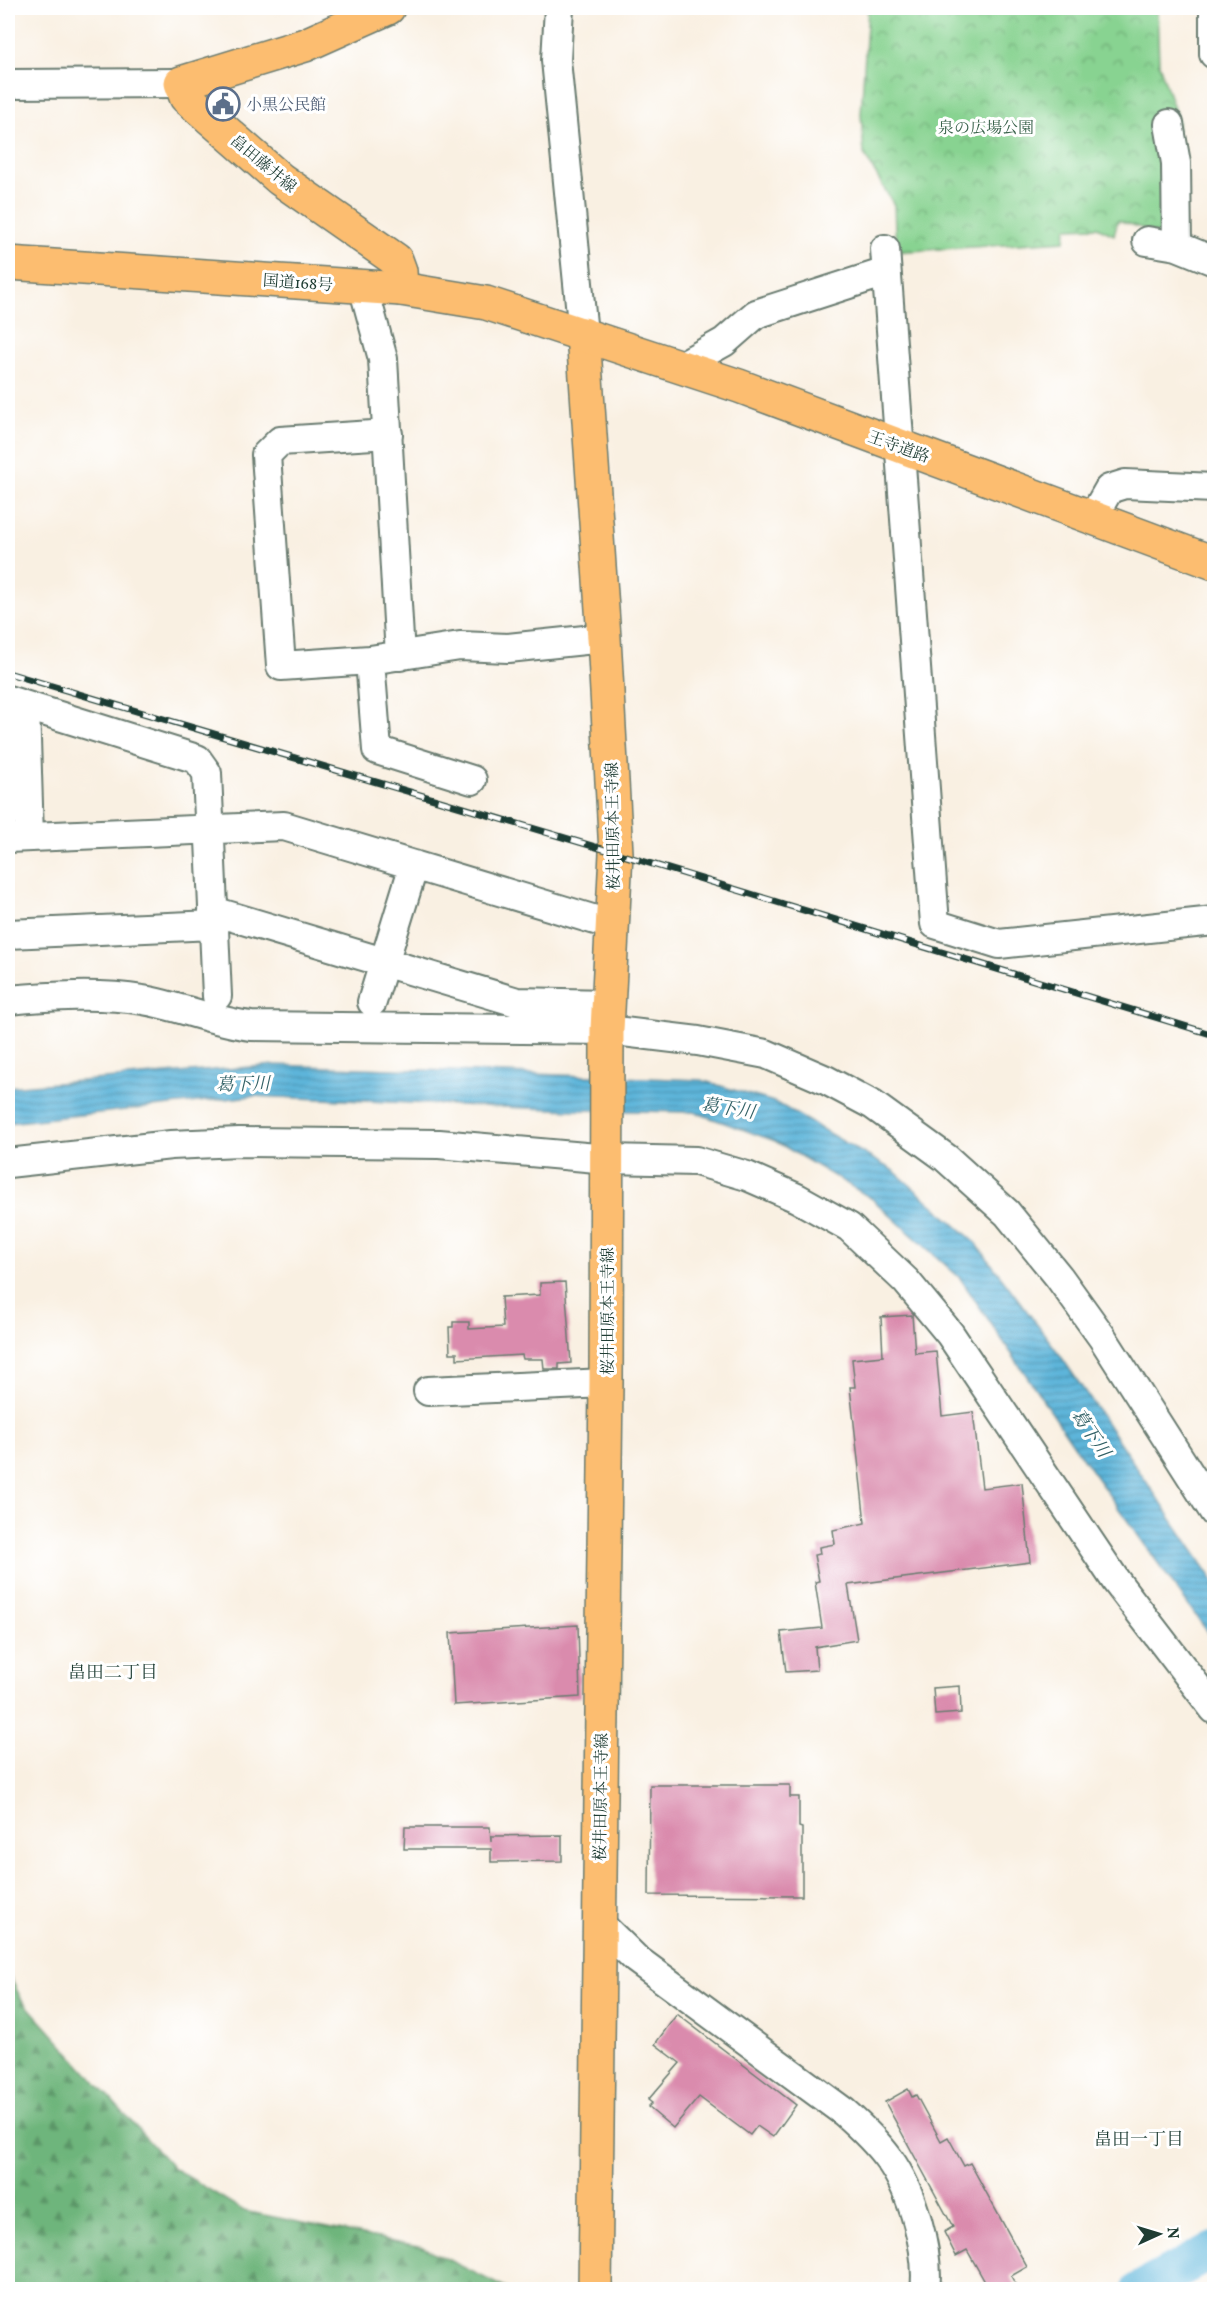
<svg xmlns="http://www.w3.org/2000/svg" width="1222" height="2297" viewBox="0 0 1222 2297" font-family="Vollkorn,'Noto Serif JP',serif">
  <style>
    .forest { fill: url(#forest-firs); stroke: #467958; stroke-width: 1.5 }
    .park { fill: url(#park-crowns); stroke: #548862; stroke-width: 1.5 }
    .water { fill: url(#water-rules); stroke: #3e7987; stroke-width: 1.5 }
    .lines { fill: none; stroke-linecap: round; stroke-linejoin: round }
    .river { stroke: #5db5da; stroke-width: 38 }
    .building { fill: #da8bad }
    .minor-casing { stroke: #6b7c71; stroke-width: 32 }
    .major-casing { stroke: #6b7c71; stroke-width: 36 }
    .highway-casing { stroke: #6b7c71; stroke-width: 36 }
    .minor { stroke: #fff; stroke-width: 28 }
    .major { stroke: #fcbd6f; stroke-width: 33 }
    .highway { stroke: #fcbd6f; stroke-width: 33 }
    .rail-casing { stroke: #1f3d34; stroke-width: 7 }
    .rail { stroke: #fff; stroke-width: 4.5; stroke-dasharray: 14; stroke-linecap: butt }
    .labels { text-anchor: middle; stroke-width: 6; stroke-linejoin: round; paint-order: stroke }
    .service-label { font-size: 16px; fill: #4e5e75; stroke: #fff; text-anchor: start }
    .park-label { font-size: 16px; fill: #39624b; stroke: #fff }
    .street-label { font-size: 16px; fill: #1f3d34; stroke: #fff }
    .water-label { font-size: 18px; font-style: italic; fill: #326166; stroke: #fff }
    .neighbourhood-label { font-size: 18px; fill: #1f3d34; stroke: #fff }
  </style>
  <defs>
    <pattern id="forest-firs" width="22" height="20" patternUnits="userSpaceOnUse" patternTransform="scale(1.5)"><rect width="22" height="20" fill="#6eb57b"/><path d="M5 1l3.5 6h-7zM16 11l3.5 6h-7z" fill="#5a9466"/></pattern>
    <pattern id="park-crowns" width="20" height="18" patternUnits="userSpaceOnUse" patternTransform="scale(1.5)"><rect width="20" height="18" fill="#88d391"/><path d="M2 6a3 3 0 1 1 6 0M12 15a3 3 0 1 1 6 0" fill="none" stroke="#6fac77"/></pattern>
    <pattern id="water-rules" width="6" height="5" patternUnits="userSpaceOnUse" patternTransform="scale(1.5)"><rect width="6" height="5" fill="#5db5da"/><path d="M0 2.5h6" fill="none" stroke="#4c94b2"/></pattern>
  </defs>
  <rect width="100%" height="100%" fill="#fff"/>
  <filter id="ink" filterUnits="userSpaceOnUse"><feTurbulence type="fractalNoise" baseFrequency=".0167" numOctaves="2"/><feDisplacementMap in="SourceGraphic" scale="12" xChannelSelector="R" yChannelSelector="G"/><feConvolveMatrix kernelMatrix="1 2 1 2 8 2 1 2 1" color-interpolation-filters="sRGB"/></filter>
  <filter id="wash" filterUnits="userSpaceOnUse"><feTurbulence type="fractalNoise" baseFrequency=".008" numOctaves="4" result="noise"/><feDisplacementMap in="SourceGraphic" scale="24" xChannelSelector="R" yChannelSelector="G"/><feGaussianBlur stdDeviation="1.35" result="paint"/><feColorMatrix in="noise" values="0 0 0 0 0 0 0 0 0 0 0 0 0 0 0 0 0 1.4 0 .05"/><feComposite in="paint" operator="in"/></filter>
  <g filter="url(#wash)">
    <rect width="100%" height="100%" fill="#f9f0e2"/>
    <path class="forest" d="M 8,1973 L 22,2000 L 172,2167 L 244,2211 L 423,2247 L 507,2289 L 8,2289 Z"/>
    <path class="park" d="M 868,8 L 1157,8 L 1159,64 L 1178,121 L 1170,238 L 1118,220 L 1114,235 L 1097,227 L 1066,228 L 1065,241 L 896,252 L 894,205 L 864,154 L 861,114 Z"/>
    <path class="water" d="M 275,1065 L 701,1080 L 777,1103 L 894,1171 L 975,1242 L 1060,1355 L 1214,1581 L 1214,1641 L 1086,1463 L 960,1278 L 871,1198 L 775,1141 L 694,1112 L 574,1110 L 252,1096 L 8,1123 L 8,1087 Z"/>
    <g class="lines">
      <path class="river" d="M 1141,2290 L 1214,2250"/>
    </g>
    <g id="blocks">
      <path class="building" d="M 565,1282 L 571,1363 L 559,1364 L 559,1369 L 544,1369 L 543,1359 L 523,1359 L 522,1355 L 457,1359 L 457,1353 L 450,1353 L 449,1327 L 453,1327 L 453,1322 L 469,1322 L 469,1329 L 503,1327 L 501,1297 L 540,1295 L 540,1283 Z
        M 912,1315 L 915,1353 L 936,1351 L 942,1416 L 973,1412 L 982,1488 L 1022,1483 L 1030,1562 L 848,1585 L 857,1640 L 815,1647 L 817,1670 L 786,1672 L 781,1632 L 822,1628 L 815,1582 L 819,1581 L 814,1555 L 820,1554 L 819,1547 L 835,1544 L 833,1530 L 865,1523 L 850,1387 L 855,1387 L 852,1359 L 883,1356 L 881,1317 Z
        M 578,1625 L 580,1697 L 454,1705 L 450,1633 Z
        M 960,1686 L 961,1713 L 935,1715 L 933,1688 Z
        M 650,1785 L 790,1785 L 790,1797 L 799,1797 L 799,1827 L 802,1828 L 802,1896 L 649,1895 Z
        M 405,1827 L 490,1827 L 491,1842 L 491,1836 L 562,1835 L 562,1861 L 491,1862 L 491,1849 L 404,1849 Z
        M 677,2014 L 796,2105 L 773,2137 L 757,2126 L 750,2135 L 699,2097 L 673,2128 L 648,2107 L 652,2103 L 648,2100 L 680,2063 L 655,2044 Z
        M 908,2089 L 912,2097 L 916,2095 L 941,2141 L 948,2137 L 964,2166 L 970,2163 L 1027,2267 L 1011,2276 L 1018,2289 L 989,2289 L 967,2250 L 956,2256 L 944,2232 L 953,2227 L 885,2102 Z"/>
    </g>
  </g>
  <g filter="url(#ink)">
    <use href="#blocks" fill-opacity="0" stroke="#6b7c71" stroke-width="1.5"/>
    <g class="lines">
      <defs>
        <path id="minor" d="M 559,8 L 556,60 L 583,334
          M 1214,8 L 1214,54
          M 8,84 L 181,83
          M 1169,124 L 1176,163 L 1177,246
          M 1147,241 L 1177,246 L 1214,261
          M 885,249 L 935,924 L 999,944 L 1214,921
          M 363,286 L 383,359 L 400,656
          M 681,366 L 724,342 L 756,314 L 886,272
          M 388,434 L 280,441 L 266,455 L 281,666 L 370,660 L 460,646 L 508,648 L 604,638
          M 1093,517 L 1109,489 L 1125,484 L 1214,488
          M 370,660 L 377,750 L 472,780
          M 8,700 L 197,759 L 207,773 L 217,996
          M 25,706 L 29,837
          M 8,838 L 284,826 L 612,925
          M 213,911 L 517,1002 L 608,1004
          M 8,934 L 214,925
          M 8,1000 C 51,996 99,993 143,1000 C 179,1006 214,1022 251,1026 L 607,1030 L 698,1041 L 766,1054 L 826,1080 L 873,1105 L 946,1158 L 1007,1213 L 1059,1277 L 1102,1337 L 1214,1512
          M 372,1002 L 414,865
          M 8,1163 L 171,1145 L 239,1142 L 439,1144 L 608,1159 L 696,1161 L 747,1176 L 797,1198 L 849,1227 L 906,1281 L 950,1334 L 1116,1581 L 1214,1709
          M 428,1391 L 606,1383
          M 598,1922 L 636,1959 L 844,2112 C 861,2127 876,2141 889,2159 C 912,2191 930,2251 925,2290"/>
        <path id="major" d="M 388,8 L 305,45 L 181,83 L 186,97 L 280,179 L 396,260 L 400,271 L 401,289
          M 583,334 L 604,638 L 616,853 L 607,1030 L 606,1383 L 595,2290"/>
        <path id="highway" d="M 8,263 L 401,289 L 486,303 L 739,386 L 1214,563"/>
      </defs>
      <use href="#minor" class="minor-casing"/>
      <use href="#major" class="major-casing"/>
      <use href="#highway" class="highway-casing"/>
      <use href="#minor" class="minor"/>
      <use href="#major" class="major"/>
      <use href="#highway" class="highway"/>
      <defs>
        <path id="rail" d="M 8,673 L 616,853 L 1214,1035"/>
      </defs>
      <use href="#rail" class="rail-casing"/>
      <use href="#rail" class="rail"/>
    </g>
  </g>
  <defs>
    <symbol id="civic-ring" viewBox="-11 -11 22 22"><circle r="9.5" fill="#fff" stroke="#5c6f8a" stroke-width="1.5"/><path d="M-.6-6.5H3V-4.5H.6V-3L4-1V1h2V6H-6V1h2V-1L-.6-3ZM-1.2 2.5V6h2.4V2.5Z" fill="#5c6f8a"/></symbol>
  </defs>
  <g fill-rule="evenodd">
    <use href="#civic-ring" x="204" y="85" width="38" height="38"/>
  </g>
  <g class="labels">
    <g class="service-label">
      <text x="246" y="110">小黒公民館</text>
    </g>
    <g class="park-label">
      <text x="986" y="133">泉の広場公園</text>
    </g>
    <g class="street-label">
      <text transform="translate(264 163) rotate(40)" y="6">畠田藤井線</text>
      <text transform="translate(298 282) rotate(4)" y="6">国道168号</text>
      <text transform="translate(899 446) rotate(20)" y="6">王寺道路</text>
      <text transform="translate(612 826) rotate(-91)" y="6">桜井田原本王寺線</text>
      <text transform="translate(607 1311) rotate(-90)" y="6">桜井田原本王寺線</text>
      <text transform="translate(600 1797) rotate(-89)" y="6">桜井田原本王寺線</text>
    </g>
    <g class="water-label">
      <text transform="translate(243 1084) rotate(-1)" y="6">葛下川</text>
      <text transform="translate(728 1108) rotate(9)" y="6">葛下川</text>
      <text transform="translate(1091 1433) rotate(56)" y="6">葛下川</text>
    </g>
    <g class="neighbourhood-label">
      <text x="113" y="1678">畠田二丁目</text>
      <text x="1139" y="2145">畠田一丁目</text>
    </g>
  </g>
  <rect width="1222" height="2297" fill="none" stroke="#fff" stroke-width="30"/>
  <g transform="translate(1159 2234) rotate(86)" stroke="#ffffff" stroke-width="4.5" paint-order="stroke">
  <path d="M0-4.5L10 22L0 15L-10 22Z" fill="#1f3d34"/>
  <text y="-9" font-size="16" font-weight="bold" text-anchor="middle" fill="#1f3d34">N</text>
  </g>
</svg>
